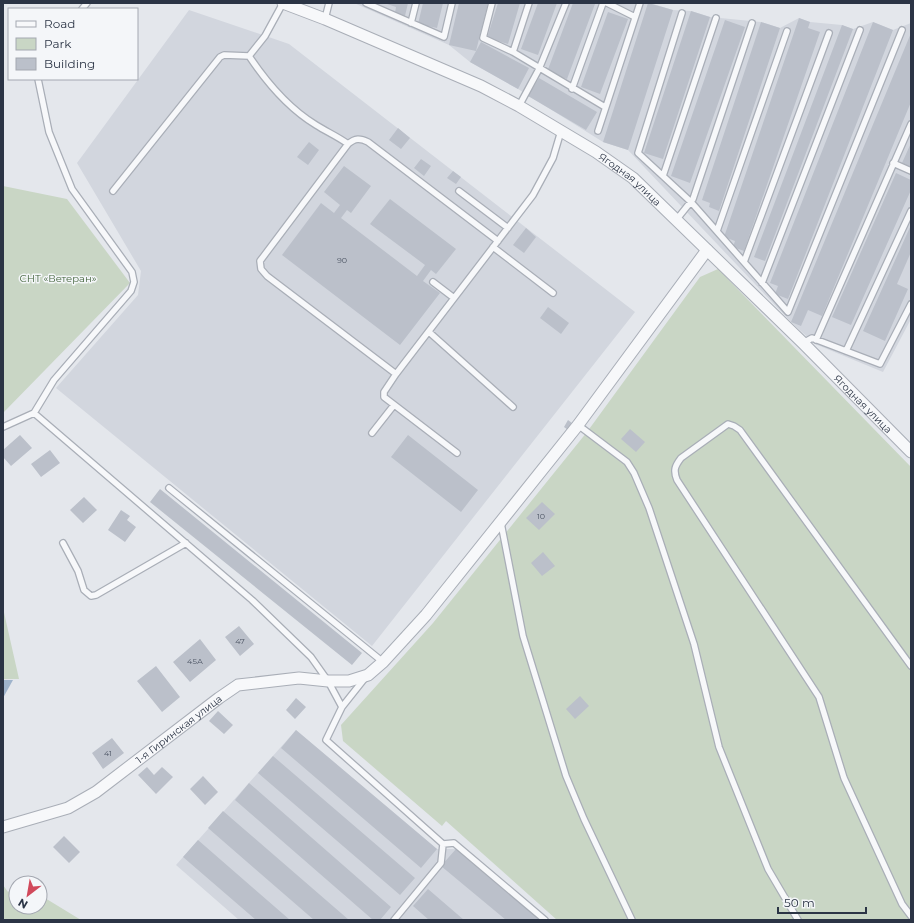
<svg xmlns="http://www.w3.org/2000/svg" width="914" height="923" viewBox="0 0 914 923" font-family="Montserrat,sans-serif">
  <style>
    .built { fill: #d2d6de }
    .green { fill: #c9d6c5 }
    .water { fill: #9fb4cc }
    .building { fill: #bbc0ca }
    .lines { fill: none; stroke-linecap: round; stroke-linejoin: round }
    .lane-casing { stroke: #a9aeb7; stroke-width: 8 }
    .street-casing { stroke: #a9aeb7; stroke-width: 13 }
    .lane { stroke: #f7f8fa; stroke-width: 5.5 }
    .street { stroke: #f7f8fa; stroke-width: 11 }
    .labels { text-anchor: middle; stroke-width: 3; stroke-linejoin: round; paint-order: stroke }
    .number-label { font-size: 8px; fill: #4f5766 }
    .street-label { font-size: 10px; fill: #2b3445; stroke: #f4f6f9 }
    .park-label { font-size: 10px; fill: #3f6138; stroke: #f4f6f9 }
  </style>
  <rect width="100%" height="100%" fill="#e4e7ec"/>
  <path class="built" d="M 354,3 L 650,3 L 673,10 L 691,11 L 710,17 L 761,22 L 780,28 L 799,18 L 810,22 L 842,25 L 853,29 L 873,22 L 893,30 L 911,23 L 911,319 L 883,372 L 815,344 L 791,322 L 628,150 L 603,142 L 518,89 L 470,62 L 449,45 Z
    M 189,10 L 289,44 L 635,312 L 372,646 L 56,388 L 138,295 L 141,271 L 77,163 Z
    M 296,730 L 437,849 L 456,849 L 540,920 L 239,920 L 176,865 Z"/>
  <path class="green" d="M 3,186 L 67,199 L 130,283 L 3,413 Z
    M 718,269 L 911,467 L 911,920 L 557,920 L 446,821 L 442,826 L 343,741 L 341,725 L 433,623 L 587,432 L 700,277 Z
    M 3,608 L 19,679 L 3,679 Z
    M 3,885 L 8,892 L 16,885 L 16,907 L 40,907 L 40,895 L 81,920 L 3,920 Z"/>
  <path class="water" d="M 3,680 L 13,680 L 3,698 Z"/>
  <path class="building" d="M 387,3 L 408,3 L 405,16 L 395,13 L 396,7 L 387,4 Z
    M 423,3 L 443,3 L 437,28 L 418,24 Z
    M 459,3 L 488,3 L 476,51 L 449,45 Z
    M 498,3 L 520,3 L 508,44 L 487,38 Z
    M 538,3 L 557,3 L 538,55 L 521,49 Z
    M 573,3 L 595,4 L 567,79 L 547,72 Z
    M 648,3 L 673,10 L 628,150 L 603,142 Z
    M 691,11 L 710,17 L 663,159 L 644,153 Z
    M 608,12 L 628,19 L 600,94 L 581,87 Z
    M 799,18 L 810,22 L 808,28 L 820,32 L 744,251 L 733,247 L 735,241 L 724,237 Z
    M 725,20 L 745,27 L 690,183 L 671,176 Z
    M 761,22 L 780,28 L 719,211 L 709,207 L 710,203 L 702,200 Z
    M 873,22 L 893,30 L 788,299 L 775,294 L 778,286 L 770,283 Z
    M 842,25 L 853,29 L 765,261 L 754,257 Z
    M 911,33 L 911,102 L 822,316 L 808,310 L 801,326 L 791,322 Z
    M 481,42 L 529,68 L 518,89 L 470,62 Z
    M 539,78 L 597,112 L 586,130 L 528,96 Z
    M 398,128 L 410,138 L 401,149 L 389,140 Z
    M 309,142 L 319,150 L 308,165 L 297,157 Z
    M 911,143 L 911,167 L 902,163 Z
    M 421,159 L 431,166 L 424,176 L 414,168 Z
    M 344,166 L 371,186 L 351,213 L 347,210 L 341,218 L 417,276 L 425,265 L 370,224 L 390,199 L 456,249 L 436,274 L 431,270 L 423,281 L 440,293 L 400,345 L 282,255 L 321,203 L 334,213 L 340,205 L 324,192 Z
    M 453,171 L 461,177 L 456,184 L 447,178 Z
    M 896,173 L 911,180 L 911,190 L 851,325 L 832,317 Z
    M 911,225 L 911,252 L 897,284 L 908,289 L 885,341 L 863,331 Z
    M 526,228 L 536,237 L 524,253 L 513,245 Z
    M 548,307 L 569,323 L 561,334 L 540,318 Z
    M 568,420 L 572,423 L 568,430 L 564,427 Z
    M 630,429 L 645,442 L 636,452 L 621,439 Z
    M 20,435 L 32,448 L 11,466 L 3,457 L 3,450 Z
    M 408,435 L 478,490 L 461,512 L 391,457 Z
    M 50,450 L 60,463 L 41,477 L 31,464 Z
    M 160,489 L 362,653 L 352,665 L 150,502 Z
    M 84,497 L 97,510 L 83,523 L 70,510 Z
    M 542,502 L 555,514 L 539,530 L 526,518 Z
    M 121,510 L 130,516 L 127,520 L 136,527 L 125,542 L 108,530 Z
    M 543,552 L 555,566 L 542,576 L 531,563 Z
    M 239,626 L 254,644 L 240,656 L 225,637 Z
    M 200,639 L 216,660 L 190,682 L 173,662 Z
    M 156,666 L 180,697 L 162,712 L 137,681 Z
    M 580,696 L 589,706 L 575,719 L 566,709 Z
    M 296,698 L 306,707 L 295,719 L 286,710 Z
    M 218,711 L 233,725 L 224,734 L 209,721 Z
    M 296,730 L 437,849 L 421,868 L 281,748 Z
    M 112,738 L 124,753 L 103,769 L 92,753 Z
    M 273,756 L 415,878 L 400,895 L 258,773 Z
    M 147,767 L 154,775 L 162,767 L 173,777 L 156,794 L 138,775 Z
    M 203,776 L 218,792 L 205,805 L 190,789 Z
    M 249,783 L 391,907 L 380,920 L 373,920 L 235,800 Z
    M 223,811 L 349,920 L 314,920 L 208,828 Z
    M 64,836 L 80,852 L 69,863 L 53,847 Z
    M 198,840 L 290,920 L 256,920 L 183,857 Z
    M 456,849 L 540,920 L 506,920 L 441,866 Z
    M 428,889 L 464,920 L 429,920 L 413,906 Z"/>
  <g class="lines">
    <defs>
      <path id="lane" d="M 283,3 L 265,36 L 249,56 C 267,83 288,108 316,125 C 327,132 337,136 348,144
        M 366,3 L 444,37 L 452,3
        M 492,3 L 483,38 L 513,52 L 605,107
        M 607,3 L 635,17
        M 82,9 L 87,3
        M 682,13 L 638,153 L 691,202 L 788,312 L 902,30
        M 325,19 L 329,3
        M 411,23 L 416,3
        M 513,52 L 529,3
        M 572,89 L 603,3
        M 519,106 L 539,69 L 566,3
        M 598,131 L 640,3
        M 893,163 L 911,171
        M 663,176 L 716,18
        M 113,191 L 220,57 L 224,55 L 249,56
        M 459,191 L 508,228
        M 677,219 L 693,199 L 752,23
        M 717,231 L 787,31
        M 498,241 L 368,142 C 360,138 355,138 348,144 L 260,261 L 261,269 L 267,276 L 396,374 L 533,195 L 553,158 L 561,131
        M 493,247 L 553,293
        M 744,262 L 829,33
        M 433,282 L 454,298
        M 762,283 L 860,30
        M 429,332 L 513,407
        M 816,340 L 911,124
        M 803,343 L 812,338 L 880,364 L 911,304
        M 846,351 L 911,211
        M 396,374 L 384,392 L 384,397 L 457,453
        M 34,413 L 54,380 L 131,291 L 134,282 L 132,272 L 72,189 L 49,132 L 38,79
        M 578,425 L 627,462 L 634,473 L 649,508 L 694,644 L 719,747 L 768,869 L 798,920
        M 3,427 L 34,413 L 252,600 L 311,657 L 328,681 L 342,707
        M 372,433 L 394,405
        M 169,488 L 383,662
        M 501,523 L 523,636 L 566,776 L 584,819 L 632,920
        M 63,543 L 78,571 L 84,590 L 91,596 L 96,595 L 186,543
        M 911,666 L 740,430 L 734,426 L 728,424 L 681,458 C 675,466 673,470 677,480 L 819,697 L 844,778 L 902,904 L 911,916
        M 365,678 L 342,707 L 326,740 L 443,844 L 441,863 L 394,920
        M 443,844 L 454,843 L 545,920"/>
      <g id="street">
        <path id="s1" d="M 283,3 L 325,19 L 481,86 L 519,106 L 596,152 L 633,178 L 803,343 L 911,452"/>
        <path id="s2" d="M 3,827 L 68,808 L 96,792 L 219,698 L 238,685 L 299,678 L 328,681 L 349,681 L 368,675 L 383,662 L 426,615 L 578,425 L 707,250"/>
      </g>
    </defs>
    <use href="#lane" class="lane-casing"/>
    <use href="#street" class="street-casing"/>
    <use href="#lane" class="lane"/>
    <use href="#street" class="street"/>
  </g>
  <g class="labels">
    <g class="number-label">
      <text x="342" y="263">90</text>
      <text x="541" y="519">10</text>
      <text x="240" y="644">47</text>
      <text x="195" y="664">45А</text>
      <text x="108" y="756">41</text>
    </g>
    <g class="street-label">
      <text dy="4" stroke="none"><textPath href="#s1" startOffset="391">Ягодная улица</textPath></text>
      <text dy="4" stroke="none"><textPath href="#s1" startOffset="715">Ягодная улица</textPath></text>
      <text dy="4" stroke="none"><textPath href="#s2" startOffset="204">1-я Гиринская улица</textPath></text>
    </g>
    <g class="park-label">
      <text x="58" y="282">СНТ «Ветеран»</text>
    </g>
  </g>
  <rect width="914" height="923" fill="none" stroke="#2b3445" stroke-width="8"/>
  <rect x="8" y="8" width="130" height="72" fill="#f4f6f9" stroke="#a4a8b1"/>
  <rect x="16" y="21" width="20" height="6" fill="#f7f8fa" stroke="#a4a8b1"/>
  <text x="44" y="28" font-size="12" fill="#2b3445">Road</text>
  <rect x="16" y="38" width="20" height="12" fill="#c9d6c5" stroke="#a4a8b1"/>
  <text x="44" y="48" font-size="12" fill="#2b3445">Park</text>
  <rect x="16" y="58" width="20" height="12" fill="#bbc0ca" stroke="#a4a8b1"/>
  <text x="44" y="68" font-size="12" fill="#2b3445">Building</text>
  <g transform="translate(28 895) rotate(211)"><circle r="19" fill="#f4f6f9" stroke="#a4a8b1"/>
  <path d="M0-3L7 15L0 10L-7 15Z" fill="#d1495b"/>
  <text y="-6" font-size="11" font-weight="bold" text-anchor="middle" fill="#2b3445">N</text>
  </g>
  <path d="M778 907v6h88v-6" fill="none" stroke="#2b3445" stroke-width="2"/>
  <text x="784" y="907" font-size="12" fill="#2b3445" stroke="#f4f6f9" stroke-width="3" paint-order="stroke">50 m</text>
</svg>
